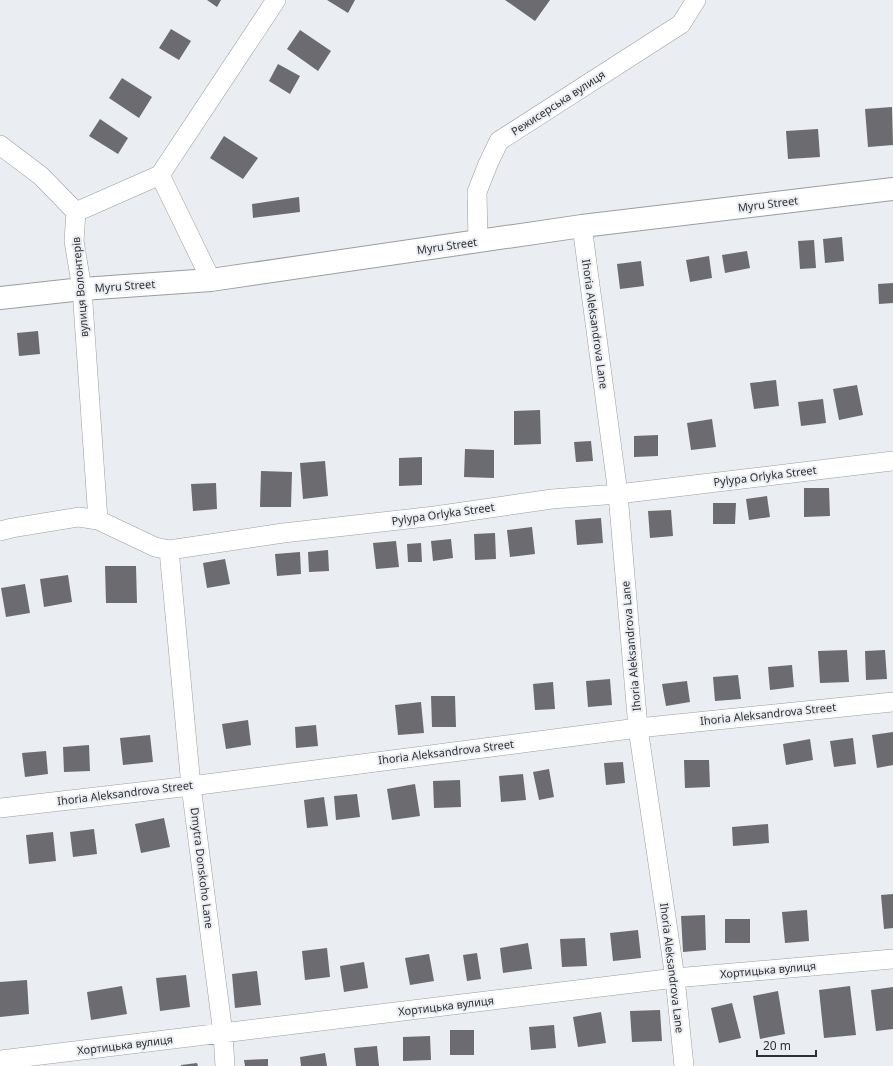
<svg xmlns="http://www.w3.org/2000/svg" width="893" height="1066" viewBox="0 0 893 1066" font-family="'Noto Sans',sans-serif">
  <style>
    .building { fill: #6c6b6f }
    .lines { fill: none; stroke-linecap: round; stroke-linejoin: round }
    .minor-casing { stroke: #9a9da1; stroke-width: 20 }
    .tertiary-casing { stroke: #9a9da1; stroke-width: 24 }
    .minor { stroke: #fff; stroke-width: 19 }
    .tertiary { stroke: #fff; stroke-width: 22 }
    .labels { text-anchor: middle; stroke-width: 4; stroke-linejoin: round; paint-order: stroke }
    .street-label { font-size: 11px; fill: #303133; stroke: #eaedf1 }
  </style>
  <rect width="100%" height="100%" fill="#eaedf1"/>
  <path class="building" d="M 207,0 L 221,0 L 217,7 Z
    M 327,0 L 355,0 L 348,13 Z
    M 505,0 L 550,0 L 535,21 Z
    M 171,29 L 191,41 L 179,60 L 159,48 Z
    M 300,30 L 331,51 L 318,71 L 287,49 Z
    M 278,64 L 300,76 L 290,94 L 269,81 Z
    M 122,78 L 152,97 L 139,118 L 109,98 Z
    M 892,107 L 893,145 L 868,147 L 865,109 Z
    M 100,119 L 128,138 L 118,154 L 89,136 Z
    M 818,129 L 820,157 L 788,159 L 786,131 Z
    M 224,136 L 258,158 L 243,179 L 210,158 Z
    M 299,197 L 300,212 L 253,218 L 252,204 Z
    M 842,237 L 844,261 L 825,263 L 823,239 Z
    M 814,240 L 816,268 L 800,269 L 798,241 Z
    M 747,251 L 750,268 L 725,273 L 722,255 Z
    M 709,256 L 712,278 L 690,282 L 686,260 Z
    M 641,261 L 644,286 L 620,289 L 617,264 Z
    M 893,283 L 893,303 L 879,304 L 878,284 Z
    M 38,331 L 40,354 L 19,356 L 17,333 Z
    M 776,380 L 779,406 L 754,409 L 750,383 Z
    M 857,385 L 863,415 L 839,420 L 833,389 Z
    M 823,399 L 826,423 L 801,426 L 798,402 Z
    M 540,410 L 541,444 L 514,445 L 514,411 Z
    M 712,419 L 716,447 L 691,450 L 687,423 Z
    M 658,435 L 658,456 L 634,457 L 634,436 Z
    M 591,441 L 593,461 L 576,462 L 574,442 Z
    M 465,449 L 494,450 L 494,478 L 464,477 Z
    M 422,457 L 422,485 L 399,486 L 399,458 Z
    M 325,461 L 328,496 L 303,499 L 300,463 Z
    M 261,471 L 292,472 L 291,507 L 260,507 Z
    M 216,483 L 217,509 L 193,511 L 191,484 Z
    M 804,488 L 829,488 L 830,516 L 804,517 Z
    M 767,496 L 770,517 L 749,520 L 746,499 Z
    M 713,503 L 736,503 L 735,524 L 713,524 Z
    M 671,510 L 673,536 L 650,538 L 648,511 Z
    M 601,518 L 603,543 L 577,545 L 575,520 Z
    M 532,527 L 535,554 L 510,557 L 507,530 Z
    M 495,533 L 496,559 L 475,560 L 474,534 Z
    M 451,539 L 453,558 L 433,561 L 431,541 Z
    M 396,541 L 399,567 L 376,569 L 373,543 Z
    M 421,543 L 422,562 L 408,562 L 407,544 Z
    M 328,550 L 329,571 L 309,572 L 308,552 Z
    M 300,552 L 301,574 L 277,576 L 275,554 Z
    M 225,559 L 230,584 L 207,588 L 203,563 Z
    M 105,566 L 136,566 L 137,603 L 106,603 Z
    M 68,575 L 72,602 L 44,607 L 40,579 Z
    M 25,584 L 30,613 L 6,617 L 1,588 Z
    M 847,650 L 849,682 L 820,683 L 818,651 Z
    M 885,650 L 887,679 L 866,680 L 865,651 Z
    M 792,665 L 794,687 L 770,690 L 768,667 Z
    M 738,675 L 741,699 L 715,701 L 713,677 Z
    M 610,679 L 612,705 L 588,707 L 586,681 Z
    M 687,681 L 690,702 L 666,706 L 662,684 Z
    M 553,682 L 555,709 L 535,710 L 533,684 Z
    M 431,696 L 455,696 L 456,727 L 432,727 Z
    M 421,702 L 424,733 L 398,735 L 395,705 Z
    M 248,720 L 251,745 L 226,749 L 222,724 Z
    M 316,725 L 318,746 L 296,748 L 295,727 Z
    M 893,732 L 893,765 L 877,768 L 872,735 Z
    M 150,735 L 153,762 L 123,765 L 120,738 Z
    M 853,738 L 856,764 L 834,767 L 830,741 Z
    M 810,739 L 813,760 L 786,765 L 783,744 Z
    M 89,745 L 90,771 L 64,772 L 63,747 Z
    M 46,751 L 48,774 L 25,777 L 22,753 Z
    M 684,760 L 709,760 L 710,787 L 685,788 Z
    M 623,762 L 625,783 L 606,785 L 604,763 Z
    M 549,769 L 554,797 L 539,800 L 533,772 Z
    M 523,774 L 526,800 L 501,802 L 499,776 Z
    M 460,780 L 461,807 L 434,808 L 433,781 Z
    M 415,784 L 420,816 L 392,820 L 387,789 Z
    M 357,794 L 360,817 L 336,820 L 334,796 Z
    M 324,797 L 328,826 L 307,828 L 304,800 Z
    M 164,818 L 170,847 L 141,853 L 135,824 Z
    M 768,824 L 769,843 L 733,846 L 732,827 Z
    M 94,829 L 97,854 L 73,857 L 70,832 Z
    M 53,832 L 56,861 L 29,864 L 26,835 Z
    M 893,894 L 893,928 L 884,929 L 881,895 Z
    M 807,910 L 809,941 L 785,943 L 782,912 Z
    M 705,915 L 706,950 L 683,952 L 681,916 Z
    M 725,919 L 750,919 L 750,943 L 725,943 Z
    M 638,930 L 641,958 L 613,961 L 610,933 Z
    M 585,938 L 587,966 L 562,967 L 560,939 Z
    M 528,943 L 532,969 L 503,973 L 500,948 Z
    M 327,948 L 330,977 L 305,980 L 302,951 Z
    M 477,953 L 481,979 L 467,981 L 463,955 Z
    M 429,954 L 434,981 L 410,985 L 405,958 Z
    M 364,962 L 368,988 L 344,992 L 340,966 Z
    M 257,971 L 261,1005 L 235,1008 L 232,974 Z
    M 186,975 L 190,1007 L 160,1011 L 156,978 Z
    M 27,980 L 29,1014 L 0,1017 L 0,982 Z
    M 122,986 L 127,1014 L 91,1020 L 87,992 Z
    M 850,986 L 856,1035 L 824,1038 L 819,990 Z
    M 893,987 L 893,1029 L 876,1031 L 871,990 Z
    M 778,991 L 785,1034 L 760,1039 L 753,996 Z
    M 732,1003 L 741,1038 L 719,1043 L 711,1008 Z
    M 660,1010 L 662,1041 L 632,1042 L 630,1011 Z
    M 601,1012 L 606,1043 L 578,1047 L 573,1017 Z
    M 554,1025 L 556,1048 L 531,1050 L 529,1027 Z
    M 450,1030 L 474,1030 L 474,1055 L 450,1055 Z
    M 430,1036 L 431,1060 L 403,1061 L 403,1037 Z
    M 377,1046 L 379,1066 L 356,1066 L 354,1048 Z
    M 325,1053 L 327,1066 L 301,1066 L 300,1057 Z
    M 268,1059 L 268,1066 L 245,1066 L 244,1060 Z
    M 197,1063 L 198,1066 L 181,1066 L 181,1065 Z"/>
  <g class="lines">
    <defs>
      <path id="minor" d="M 0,145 L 41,176 L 76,212
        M 160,175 L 211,280
        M 582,226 L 618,494 L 638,728 L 675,978 L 684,1066
        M 478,241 L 477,192 L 488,164 L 499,141 L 681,24 L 696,0
        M 98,520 L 82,289 L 74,241 L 76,212 L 160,175 L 276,0
        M 0,531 L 12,528 L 79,517 L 98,520 L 155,547 L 169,550 L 283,533 L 435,516 L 552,499 L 618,494 L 893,461
        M 169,550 L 191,786 L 223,1034 L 225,1066
        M 0,808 L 191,786 L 638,728 L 893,702
        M 0,1060 L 675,978 L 893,959"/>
      <path id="tertiary" d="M 0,298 L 82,289 L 211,280 L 582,226 L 893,189"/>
    </defs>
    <use href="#minor" class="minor-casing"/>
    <use href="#tertiary" class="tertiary-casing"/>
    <use href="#minor" class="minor"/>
    <use href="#tertiary" class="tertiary"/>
  </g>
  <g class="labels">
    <g class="street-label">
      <text transform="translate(558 103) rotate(-33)" y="4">Режисерська вулиця</text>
      <text transform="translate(768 204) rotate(-7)" y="4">Myru Street</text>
      <text transform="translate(447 246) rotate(-8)" y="4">Myru Street</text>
      <text transform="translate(125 286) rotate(-4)" y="4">Myru Street</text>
      <text transform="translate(80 287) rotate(-95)" y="4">вулиця Волонтерів</text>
      <text transform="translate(595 324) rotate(82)" y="4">Ihoria Aleksandrova Lane</text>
      <text transform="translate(765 476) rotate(-7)" y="4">Pylypa Orlyka Street</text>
      <text transform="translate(443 514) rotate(-8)" y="4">Pylypa Orlyka Street</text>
      <text transform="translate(631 646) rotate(-95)" y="4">Ihoria Aleksandrova Lane</text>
      <text transform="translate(768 714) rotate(-6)" y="4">Ihoria Aleksandrova Street</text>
      <text transform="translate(446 752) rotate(-7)" y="4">Ihoria Aleksandrova Street</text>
      <text transform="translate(125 793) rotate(-7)" y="4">Ihoria Aleksandrova Street</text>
      <text transform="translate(202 868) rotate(83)" y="4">Dmytra Donskoho Lane</text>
      <text transform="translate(672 968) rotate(83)" y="4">Ihoria Aleksandrova Lane</text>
      <text transform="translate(768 970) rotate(-5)" y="4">Хортицька вулиця</text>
      <text transform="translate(446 1006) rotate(-7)" y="4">Хортицька вулиця</text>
      <text transform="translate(125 1045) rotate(-7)" y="4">Хортицька вулиця</text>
    </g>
  </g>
  <path d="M757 1050v6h59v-6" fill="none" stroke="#303133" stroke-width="2"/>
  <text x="763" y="1050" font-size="12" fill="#303133" stroke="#eaedf1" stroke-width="3" paint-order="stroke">20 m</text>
</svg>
